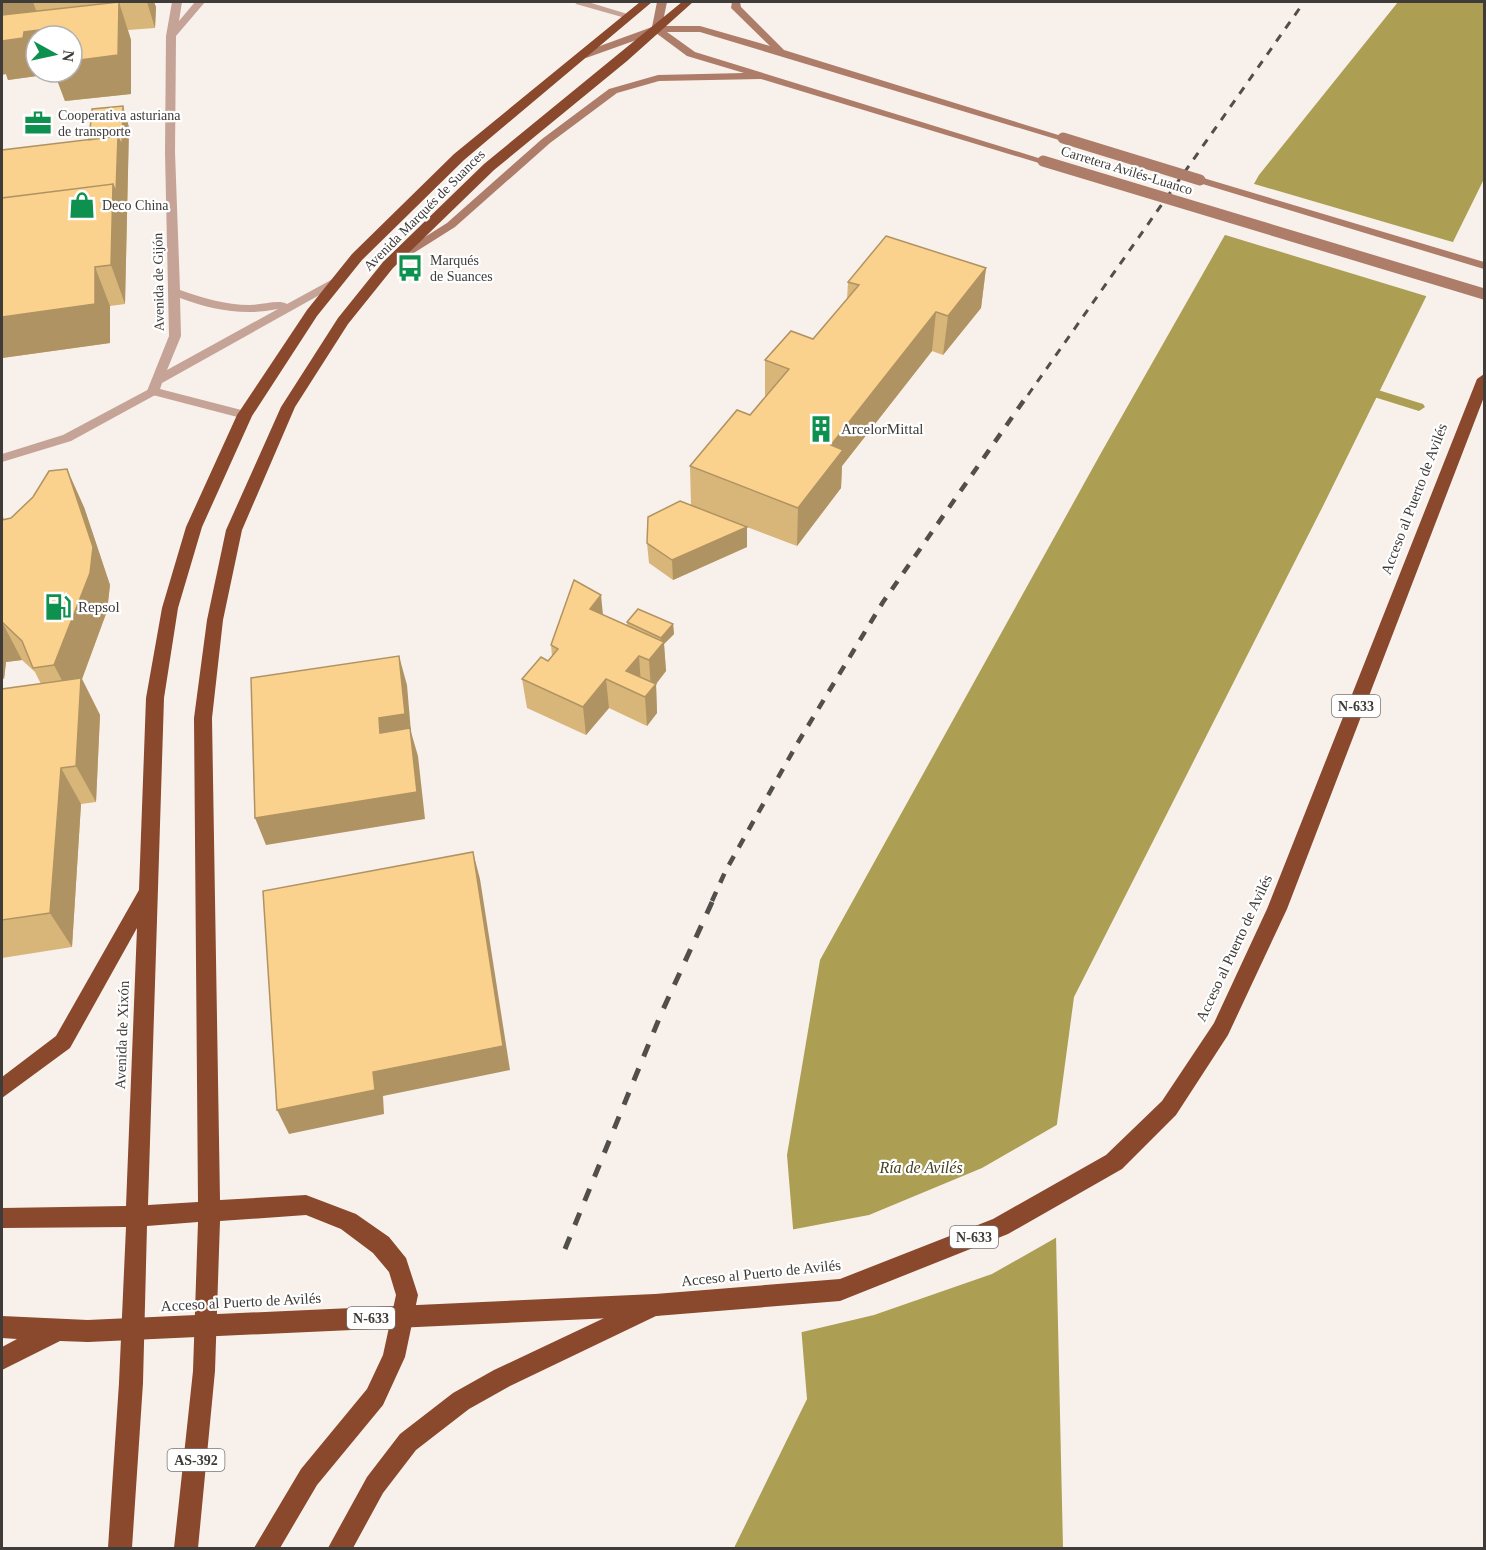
<svg xmlns="http://www.w3.org/2000/svg" width="1486" height="1550" viewBox="0 0 1486 1550" font-family="'Times New Roman',serif">
  <style>
    .water { fill: #ac9e52 }
    .pier { fill: #f8f0ea }
    .lines { fill: none; stroke-linecap: round; stroke-linejoin: round }
    .stream { fill: #ac9e52; fill-rule: evenodd }
    .lane { fill: #c5a396; fill-rule: evenodd }
    .street { fill: #c5a396; fill-rule: evenodd }
    .secondary { fill: #ad7d69; fill-rule: evenodd }
    .highway { fill: #8a482c; fill-rule: evenodd }
    .rail-far2 { stroke: #514e4b; stroke-width: 3; stroke-dasharray: 8 8; stroke-linecap: butt }
    .rail-far1 { stroke: #514e4b; stroke-width: 4.5; stroke-dasharray: 10 10; stroke-linecap: butt }
    .rail { stroke: #514e4b; stroke-width: 5; stroke-dasharray: 13 13; stroke-linecap: butt }
    .secondary-bridge { stroke: #ad7d69; stroke-width: 11 }
    .highway-bridge { stroke: #8a482c; stroke-width: 22 }
    .wall { fill: #d8b579 }
    .shaded-wall { fill: #b09363 }
    .building { fill: #fbd28d; stroke: #b09363; stroke-width: 1.5 }
    .labels { text-anchor: middle; stroke-width: 4.5; stroke-linejoin: round; paint-order: stroke }
    .far-poi-label { font-size: 14px; fill: #3e3b38; stroke: #fff; text-anchor: start }
    .far-street-label { font-size: 14px; fill: #3e3b38; stroke: #fff }
    .shield { fill: #fff; stroke: #787674; stroke-width: 1.5 }
    .shield-label { font-size: 14px; font-weight: bold; fill: #3e3b38 }
    .poi-label { font-size: 15px; fill: #3e3b38; stroke: #fff; text-anchor: start }
    .street-label { font-size: 15px; fill: #3e3b38; stroke: #fff }
    .water-label { font-size: 16px; font-style: italic; fill: #443e1c; stroke: #fff }
  </style>
  <rect width="100%" height="100%" fill="#f8f0ea"/>
  <path class="water" d="M 1398,2 L 1484,2 L 1484,179 L 1323,506 L 1074,997 L 1054,1146 L 1063,1548 L 734,1548 L 807,1399 L 787,1155 L 820,960 L 1101,453 L 1259,175 Z"/>
  <path class="pier" d="M 1251,183 L 1456,243 L 1429,297 L 1222,234 Z
    M 1060,1123 L 1057,1146 L 1059,1236 L 992,1274 L 874,1315 L 798,1333 L 790,1230 L 869,1215 L 982,1168 Z"/>
  <g class="lines">
    <path class="stream" d="M 1378,390 L 1423,404 L 1425,407 L 1419,411 L 1374,397 L 1374,391 Z"/>
    <path class="lane" d="M 153,387 L 159,391 L 157,394 L 71,441 L 2,462 L 2,454 L 63,435 Z"/>
    <path class="street" d="M 172,2 L 182,2 L 179,21 L 195,2 L 205,2 L 176,36 L 175,152 L 180,290 C 203,298 225,305 250,305 C 261,305 279,299 287,304 L 331,280 L 335,279 L 341,283 L 162,383 L 160,389 L 249,412 L 251,415 L 245,419 L 149,394 L 147,391 L 169,336 L 165,152 L 166,36 ZM 180,298 C 212,310 244,316 278,309 L 167,370 L 181,336 Z
      M 575,2 L 588,2 L 634,16 L 629,19 L 576,4 Z"/>
    <path class="secondary" d="M 657,2 L 667,2 L 662,26 L 700,26 L 770,46 L 731,8 L 732,2 L 740,2 L 741,7 L 784,50 L 1068,138 L 1059,140 L 700,32 L 667,32 L 695,52 L 1048,161 L 1039,163 L 761,79 L 659,81 L 617,93 L 550,143 L 455,227 L 398,263 L 390,263 L 390,259 L 447,223 L 542,139 L 609,89 L 658,75 L 744,73 L 687,56 L 656,33 L 586,58 L 578,58 L 578,54 L 652,27 Z
      M 1200,177 L 1484,262 L 1484,269 L 1196,182 L 1195,180 Z"/>
    <path class="highway" d="M 640,2 L 652,2 L 464,160 L 362,260 L 317,316 L 252,416 L 202,527 L 178,608 L 164,698 L 148,1205 L 198,1202 L 194,718 L 207,620 L 226,530 L 281,407 L 338,318 L 383,262 L 484,164 L 682,2 L 693,2 L 627,61 L 494,170 L 393,268 L 348,324 L 295,407 L 242,530 L 223,620 L 212,718 L 220,1200 L 306,1195 L 356,1214 L 389,1237 L 406,1258 L 418,1295 L 405,1357 L 383,1405 L 317,1485 L 280,1548 L 254,1548 L 301,1469 L 367,1389 L 383,1355 L 396,1295 L 389,1272 L 373,1253 L 341,1229 L 306,1215 L 220,1221 L 215,1371 L 198,1548 L 174,1548 L 193,1371 L 198,1222 L 147,1226 L 143,1383 L 132,1548 L 108,1548 L 119,1383 L 126,1227 L 2,1228 L 2,1208 L 126,1206 L 137,928 L 70,1048 L 2,1098 L 2,1077 L 56,1036 L 139,890 L 146,698 L 162,608 L 186,527 L 237,415 L 307,310 L 352,254 L 454,154 Z
      M 1484,374 L 1484,397 L 1287,909 L 1228,1035 L 1176,1115 L 1122,1169 L 1008,1234 L 840,1301 L 656,1316 L 510,1386 L 469,1409 L 416,1450 L 383,1493 L 353,1548 L 328,1548 L 367,1477 L 400,1434 L 453,1393 L 494,1370 L 655,1294 L 840,1279 L 993,1219 L 1106,1155 L 1162,1101 L 1214,1023 L 1267,909 L 1477,379 Z
      M 2,1316 L 88,1320 L 96,1323 L 99,1331 L 96,1339 L 88,1342 L 60,1341 L 2,1370 L 2,1347 L 17,1339 L 2,1338 Z"/>
    <path class="rail-far2" d="M 1028,395 L 1304,2"/>
    <path class="rail-far1" d="M 712,901 L 726,870 L 797,744 L 883,602 L 1029,393"/>
    <path class="rail" d="M 565,1249 L 661,1014 L 713,900"/>
    <path class="secondary-bridge" d="M 1063,138 L 1200,180
      M 1043,161 L 1484,294"/>
    <path class="highway-bridge" d="M 88,1331 L 655,1305"/>
  </g>
  <path class="wall" d="M 2,2 L 154,2 L 156,7 L 155,28 L 128,30 L 131,40 L 131,94 L 65,101 L 54,72 L 72,72 L 36,36 L 37,76 L 8,80 L 6,74 Z
    M 129,127 L 125,304 L 110,306 L 110,343 L 2,358 L 2,150 L 89,140 Z
    M 986,268 L 981,308 L 943,355 L 932,351 L 842,466 L 841,488 L 797,546 L 747,527 L 747,547 L 673,580 L 649,563 L 647,543 L 691,505 L 690,466 L 750,415 L 765,397 L 765,360 L 813,339 L 847,300 L 848,282 Z
    M 84,507 L 110,585 L 107,611 L 82,679 L 100,715 L 96,802 L 81,804 L 72,947 L 2,958 L 2,689 L 41,684 L 35,672 L 22,660 L 6,662 L 4,679 L 2,679 L 2,514 L 4,519 Z
    M 603,615 L 627,625 L 627,622 L 673,624 L 674,634 L 664,644 L 666,671 L 656,684 L 657,713 L 647,726 L 609,708 L 586,735 L 527,708 L 522,679 L 548,661 L 552,656 L 551,645 Z"/>
  <path class="shaded-wall" d="M 2,2 L 33,2 L 43,29 L 54,28 L 57,36 L 36,36 L 36,72 L 38,72 L 37,76 L 8,80 L 6,74 L 2,75 Z
    M 119,2 L 131,40 L 131,94 L 65,101 L 54,72 L 72,72 L 72,61 Z
    M 147,2 L 154,2 L 156,7 L 155,28 Z
    M 123,106 L 129,127 L 125,304 L 111,265 L 2,239 L 118,136 Z
    M 95,267 L 110,306 L 110,343 L 2,358 L 2,317 Z
    M 986,268 L 981,308 L 943,355 L 948,316 Z
    M 936,312 L 932,351 L 842,466 L 841,488 L 797,546 L 798,508 L 831,445 Z
    M 67,469 L 84,507 L 110,585 L 107,611 L 82,679 L 100,715 L 96,802 L 76,766 L 73,702 L 54,665 Z
    M 747,527 L 747,547 L 673,580 L 672,560 Z
    M 601,595 L 604,625 L 590,609 Z
    M 2,622 L 22,660 L 6,662 L 4,679 L 2,675 Z
    M 673,624 L 674,634 L 664,644 L 666,671 L 656,684 L 657,713 L 647,726 L 645,697 L 651,689 L 649,660 L 661,645 L 661,638 Z
    M 399,656 L 407,685 L 411,732 L 418,756 L 425,819 L 266,845 L 255,818 L 380,733 L 379,718 Z
    M 639,656 L 641,685 L 626,671 Z
    M 606,679 L 609,708 L 586,735 L 583,707 Z
    M 61,768 L 81,804 L 72,947 L 50,913 Z
    M 473,852 L 480,879 L 510,1070 L 383,1096 L 384,1114 L 289,1134 L 277,1110 L 373,1072 Z"/>
  <path class="building" d="M 119,2 L 118,55 L 72,61 L 72,36 L 53,36 L 54,28 L 24,32 L 23,38 L 2,41 L 2,15 Z
    M 123,106 L 122,146 L 118,136 L 89,140 L 92,109 Z
    M 118,136 L 116,193 L 113,184 L 2,198 L 2,150 Z
    M 113,184 L 111,265 L 95,267 L 95,304 L 2,317 L 2,198 Z
    M 886,236 L 986,268 L 948,316 L 936,312 L 831,445 L 843,450 L 798,508 L 690,466 L 737,410 L 750,415 L 789,369 L 765,360 L 791,331 L 813,339 L 859,285 L 848,282 Z
    M 67,469 L 93,547 L 90,573 L 54,665 L 33,668 L 22,641 L 2,622 L 2,520 L 11,518 L 33,497 L 49,471 Z
    M 680,501 L 747,527 L 672,560 L 647,543 L 648,517 Z
    M 574,580 L 601,595 L 590,609 L 664,642 L 649,660 L 639,656 L 626,671 L 656,684 L 645,697 L 606,679 L 583,707 L 522,679 L 541,657 L 548,661 L 558,649 L 551,645 Z
    M 638,609 L 673,624 L 661,638 L 627,622 Z
    M 399,656 L 405,714 L 379,718 L 380,733 L 410,728 L 417,792 L 255,818 L 251,678 Z
    M 81,678 L 76,766 L 61,768 L 50,913 L 2,920 L 2,689 Z
    M 473,852 L 503,1046 L 373,1072 L 375,1090 L 277,1110 L 263,891 Z"/>
  <defs>
    <symbol id="office-bare" viewBox="-9 -9 18 18"><path d="M-6-3h4V-5.5h4V-3h4V5H-6ZM-1-4.5V-3h2v-1.5ZM-6 0V1H6V0Z" fill="#0e914f" stroke="#fff" stroke-width="2.5" paint-order="stroke"/></symbol>
    <symbol id="shop-bare" viewBox="-9 -9 18 18"><path d="M-5-2.5h2.3a2.7 3.5 0 0 1 5.4 0H5L5.5 6h-11ZM-1.5-2.5h3a1.5 2.3 0 0 0-3 0Z" fill="#0e914f" stroke="#fff" stroke-width="2.5" paint-order="stroke"/></symbol>
    <symbol id="bus-bare" viewBox="-9 -9 18 18"><path d="M-5-6H5V4H4V6H2V4H-2V6H-4V4H-5ZM-3.5-4V0h7V-4ZM-3.5 1.2v1.5H-2V1.2ZM2 1.2v1.5H3.5V1.2Z" fill="#0e914f" stroke="#fff" stroke-width="2.5" paint-order="stroke"/></symbol>
    <symbol id="building-bare" viewBox="-9 -9 18 18"><path d="M-4-6H4V6H1V3H-1V6H-4ZM-2.5-4.3h1.7v1.8h-1.7ZM.8-4.3h1.7v1.8H.8ZM-2.5-1h1.7V.8h-1.7ZM.8-1h1.7V.8H.8Z" fill="#0e914f" stroke="#fff" stroke-width="2.5" paint-order="stroke"/></symbol>
    <symbol id="fuel-bare" viewBox="-9 -9 18 18"><path d="M-5.5-6h7V0h2V4h1.3V-2.5L3-4.5l.8-.8L6-3V5H2.5V1h-1V6h-7ZM-4.2-4.7v3.2H.2V-4.7Z" fill="#0e914f" stroke="#fff" stroke-width="2.5" paint-order="stroke"/></symbol>
  </defs>
  <g fill-rule="evenodd">
    <use href="#office-bare" x="19" y="104" width="38" height="38"/>
    <use href="#shop-bare" x="63" y="186" width="38" height="38"/>
    <use href="#bus-bare" x="391" y="249" width="38" height="38"/>
    <use href="#building-bare" x="802" y="410" width="38" height="38"/>
    <use href="#fuel-bare" x="39" y="588" width="38" height="38"/>
  </g>
  <g class="labels">
    <g class="far-poi-label">
      <text x="58" y="120">Cooperativa asturiana<tspan x="58" dy="16">de transporte</tspan></text>
      <text x="102" y="210">Deco China</text>
      <text x="430" y="265">Marqués<tspan x="430" dy="16">de Suances</tspan></text>
    </g>
    <g class="far-street-label">
      <text transform="translate(1127 170) rotate(17)" y="5">Carretera Avilés-Luanco</text>
      <text transform="translate(424 210) rotate(-45)" y="5">Avenida Marqués de Suances</text>
      <text transform="translate(158 282) rotate(-91)" y="5">Avenida de Gijón</text>
    </g>
    <g class="shield">
      <rect x="1332" y="695" width="48" height="22" rx="4.5"/>
      <rect x="950" y="1226" width="48" height="22" rx="4.5"/>
      <rect x="347" y="1307" width="48" height="22" rx="4.5"/>
      <rect x="167.5" y="1449" width="57" height="22" rx="4.5"/>
    </g>
    <g class="shield-label">
      <text x="1356" y="711">N-633</text>
      <text x="974" y="1242">N-633</text>
      <text x="371" y="1323">N-633</text>
      <text x="196" y="1465">AS-392</text>
    </g>
    <g class="poi-label">
      <text x="841" y="434">ArcelorMittal</text>
      <text x="78" y="612">Repsol</text>
    </g>
    <g class="street-label">
      <text transform="translate(1414 499) rotate(-69)" y="5">Acceso al Puerto de Avilés</text>
      <text transform="translate(1234 948) rotate(-65)" y="5">Acceso al Puerto de Avilés</text>
      <text transform="translate(122 1035) rotate(-88)" y="5">Avenida de Xixón</text>
      <text transform="translate(761 1273) rotate(-6)" y="5">Acceso al Puerto de Avilés</text>
      <text transform="translate(241 1302) rotate(-3)" y="5">Acceso al Puerto de Avilés</text>
    </g>
    <g class="water-label">
      <text x="921" y="1173">Ría de Avilés</text>
    </g>
  </g>
  <rect width="1486" height="1550" fill="none" stroke="#3e3b38" stroke-width="6"/>
  <g transform="translate(54 54) rotate(98)"><circle r="28" fill="#ffffff" stroke="#b2b1af" stroke-width="1.5"/>
  <path d="M0-4.5L10 22L0 15L-10 22Z" fill="#0e914f"/>
  <text y="-9" font-size="16" font-weight="bold" text-anchor="middle" fill="#3e3b38">N</text>
  </g>
</svg>
